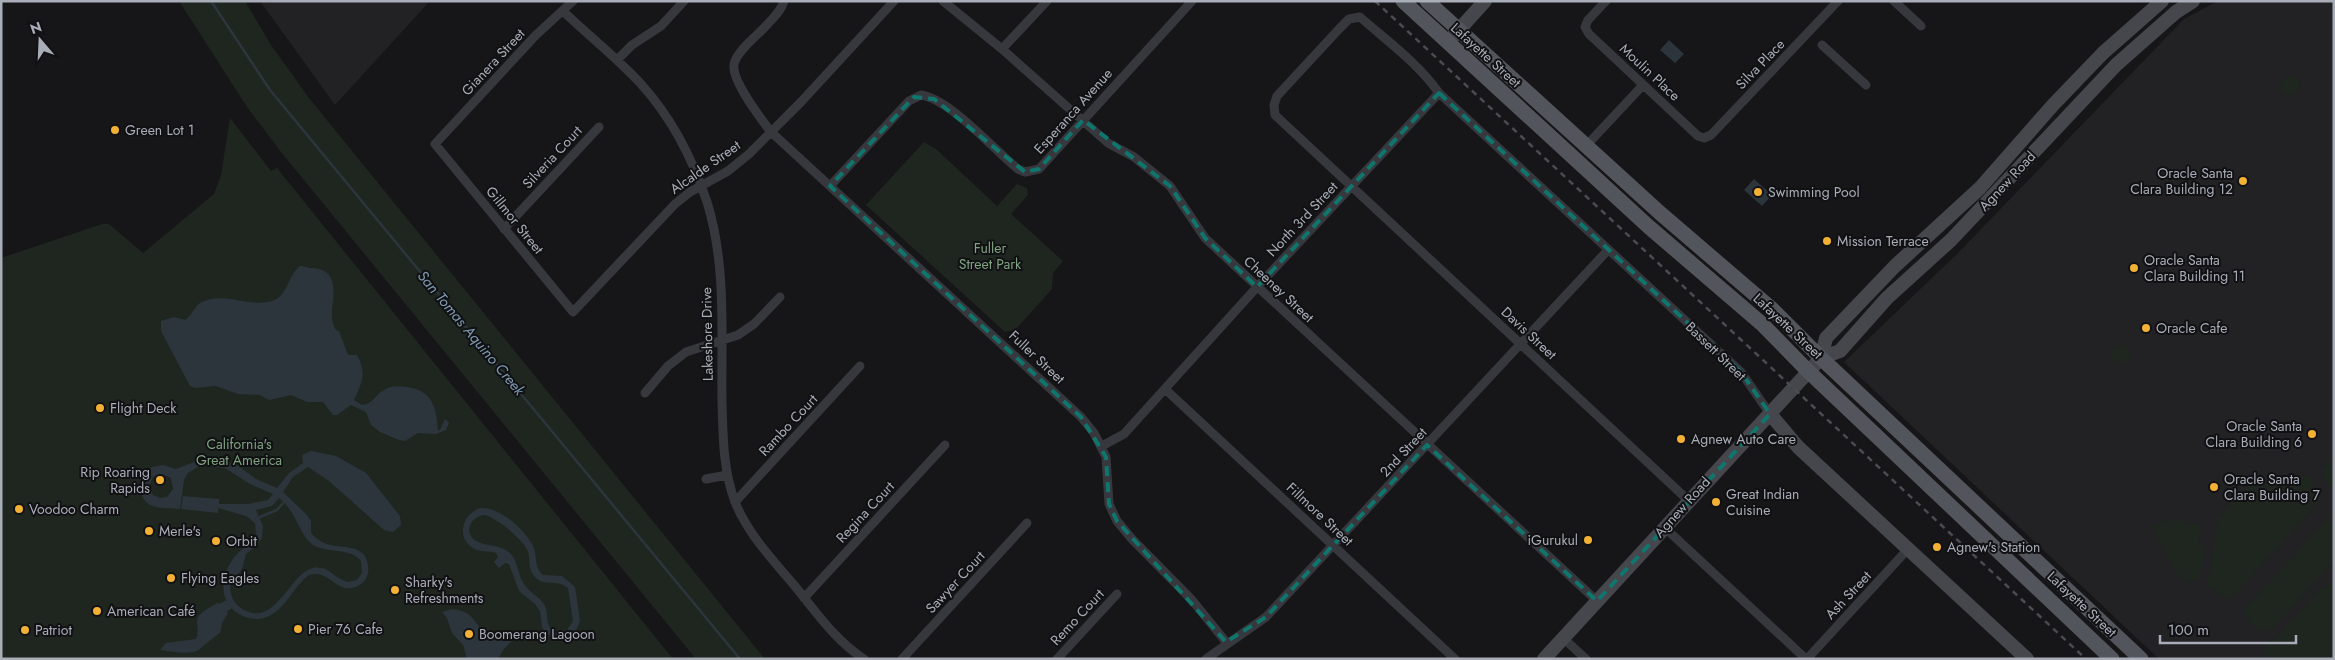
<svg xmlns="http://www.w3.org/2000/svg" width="2335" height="660" viewBox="0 0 2335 660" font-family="Jost,sans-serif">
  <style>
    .built { fill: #222225 }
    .green { fill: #1e261f }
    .water { fill: #2c353c; fill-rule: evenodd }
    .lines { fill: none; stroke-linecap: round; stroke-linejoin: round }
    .stream { stroke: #2c353c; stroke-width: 2.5 }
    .canal { stroke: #2c353c; stroke-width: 10 }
    .street { stroke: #37383d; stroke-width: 9 }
    .secondary { stroke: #45474d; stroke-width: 14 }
    .primary { stroke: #53555c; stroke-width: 15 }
    .rail { stroke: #4a4c52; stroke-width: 2.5; stroke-dasharray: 6 5; stroke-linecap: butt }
    .marked { fill: none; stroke: #0f766e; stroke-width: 4; stroke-dasharray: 10 6; stroke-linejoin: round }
    .poi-dot { fill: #f2b134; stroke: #111113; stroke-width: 2 }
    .labels { text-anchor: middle; stroke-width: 4; stroke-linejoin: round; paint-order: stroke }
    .street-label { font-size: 14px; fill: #a8adb8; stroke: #111113 }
    .poi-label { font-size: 14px; fill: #a8adb8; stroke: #111113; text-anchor: start }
    .park-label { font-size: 14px; fill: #7fa381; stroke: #111113 }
    .water-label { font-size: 15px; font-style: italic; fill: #7f9bb3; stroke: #111113 }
  </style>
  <rect width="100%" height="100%" fill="#161618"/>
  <path class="built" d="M 260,1 L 430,1 L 335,105 Z
    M 2218,1 L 2334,1 L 2334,659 L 2159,659 L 1844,362 L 1958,253 L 2184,19 Z"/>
  <path class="green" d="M 179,1 L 245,1 L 271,45 L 309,98 L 765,659 L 696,659 L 281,152 L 247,107 Z
    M2280 86a10 10 0 1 1 20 0a10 10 0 1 1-20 0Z
    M 230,118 L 271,171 L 277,168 L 673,659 L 1,659 L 1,258 L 102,224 L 109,224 L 143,253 L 214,194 L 221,175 Z
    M 924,142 L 936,149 L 997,206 L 1017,184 L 1027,188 L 1028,195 L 1011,214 L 1063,261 L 1053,273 L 1052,289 L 1015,330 L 1005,332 L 866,205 Z
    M2111 354a10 10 0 1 1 20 0a10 10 0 1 1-20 0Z
    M 2334,457 L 2334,486 L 2329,486 L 2323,479 L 2323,469 Z
    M 2310,475 L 2317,493 L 2318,503 L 2232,598 L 2227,599 L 2207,586 L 2219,518 L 2243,490 L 2250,485 L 2266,480 Z
    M 2334,515 L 2334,562 L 2271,630 C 2256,636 2251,623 2244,612 L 2244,610 L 2326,520 Z
    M 2167,519 C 2181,518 2187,526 2202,522 L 2198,542 L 2200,546 L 2206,545 L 2200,577 L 2194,582 L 2181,580 L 2158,541 L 2153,527 Z
    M 2334,578 L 2334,659 L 2265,658 L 2265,649 L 2322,587 L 2324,589 Z"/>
  <path class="water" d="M 1669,40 L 1684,54 L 1675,63 L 1660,50 Z
    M 1754,179 L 1772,195 L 1762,206 L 1744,190 Z
    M 300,266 C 305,266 307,268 312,268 C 343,270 331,299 332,318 C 332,322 334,327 336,330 L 339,331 L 348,355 L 357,355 C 367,374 362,382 354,400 L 362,405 C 373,404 375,395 384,390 C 391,385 399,386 407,387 C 433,391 436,407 438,430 L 440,430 L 445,419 L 449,423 L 446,430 L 436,434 L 418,433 L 405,441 L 399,440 L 380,432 L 371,425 L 366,412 L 351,405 L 337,415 L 333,415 L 323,402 L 307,402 L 291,395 L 269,400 L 260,395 L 238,394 L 216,386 L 195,388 L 190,386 L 161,331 L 161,321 L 174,317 L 185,320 C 192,316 194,307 200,303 C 224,290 248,308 272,301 C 288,296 288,275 300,266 Z
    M 311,451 L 336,456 L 366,473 L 400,516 L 401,525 L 393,532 L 384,530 L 329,481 L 308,467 L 293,477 L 283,492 L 306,514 L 311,521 L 311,533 C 315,538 321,542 327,544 C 342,549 365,543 368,565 C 369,570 368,576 365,580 C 362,584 357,587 352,588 C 335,591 328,569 309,575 C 293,587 287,607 269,616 C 259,621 248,619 239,614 C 216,601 221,571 237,554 C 244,547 251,543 256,535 L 255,523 L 246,516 L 218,508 L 218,513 L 181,509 L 183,496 L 219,499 L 219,504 L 248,504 L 268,500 L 273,494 L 250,484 L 225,468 L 201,465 L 188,473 L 184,480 L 180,509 C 172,508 163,509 156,507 C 135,502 138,477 152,467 L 163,465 L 176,469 L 202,459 L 225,461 L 237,465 L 256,479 L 277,488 L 289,473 L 303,463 L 302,455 ZM 162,474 L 171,478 L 173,489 L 167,497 L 160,498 L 153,495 L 149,486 L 153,477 ZM 279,498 C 297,512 299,535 313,545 C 328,554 350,547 361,561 L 362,573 L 357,580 L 348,582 C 334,579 329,565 313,568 C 289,573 275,631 241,608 C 233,603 230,594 230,585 L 242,569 L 246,554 L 256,546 L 262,538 L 263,526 L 256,510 L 272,506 Z
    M 480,508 C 499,506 525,530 533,546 C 538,556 533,566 543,575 L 562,576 L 575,587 L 580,621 L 576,631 L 569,637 L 556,638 L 545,633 L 542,627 L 540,611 L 535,604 L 519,591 L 509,564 L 505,563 L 499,568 L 494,562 L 498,557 L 496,553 C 489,550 480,553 473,548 C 456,538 462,514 480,508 ZM 484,515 C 495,516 525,541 528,552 C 531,562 527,570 536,578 C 546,587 558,579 568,588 L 573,621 L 567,630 L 556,632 L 550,628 C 546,621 548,613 545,606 C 540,596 529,593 524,584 C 517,574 519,562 510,553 C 498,542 475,548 470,534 C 467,524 475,516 484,515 Z
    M 217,603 L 222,604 L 228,613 L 222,623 L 220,633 C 214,637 200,649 197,651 C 186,655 170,651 160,650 L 166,643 L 196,639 C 198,633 198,629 197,623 C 196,613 210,608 217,603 Z
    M 452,609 C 475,611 473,624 488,635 L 507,638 L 512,641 L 504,649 L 498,659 L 467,659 L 463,645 L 452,633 L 447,618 L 442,612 Z"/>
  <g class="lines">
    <path class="stream" d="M 211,1 L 270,90 L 740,659
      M 260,517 L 277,510 L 284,502"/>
    <path class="canal" d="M 224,607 L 228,605"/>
    <path class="street" d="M 573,1 L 536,35 L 435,144 L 573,312 L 675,204 L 690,192 L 728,171 L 749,154 L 801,102 L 894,1
      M 784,1 C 781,12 771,20 763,29 C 754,38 740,49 735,61 C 727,76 761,118 770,131 L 1081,417 L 1094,433 L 1106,457 L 1109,504 L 1117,521 L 1132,539 L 1192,600 L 1226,642
      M 943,1 L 1002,49 L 1108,143 L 1134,157 L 1170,186 L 1205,238 L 1597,601
      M 1606,1 L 1588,20 L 1585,27 L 1589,34 L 1698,136 L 1704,138 L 1711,135 L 1838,1
      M 1894,1 L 1921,26
      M 564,12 C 589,36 617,58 641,84 C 671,117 693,160 707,202 C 727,266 721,336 722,402 C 723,436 723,470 735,502 C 748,534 772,559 794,585 C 816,612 835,640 864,659
      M 1822,45 L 1866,85
      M 1002,49 L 1047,1
      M 617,60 L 632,45 L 661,26 L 684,1
      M 1586,146 L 1643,85
      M 830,186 L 909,101 L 921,95 C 950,99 994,150 1018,169 L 1025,172 L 1039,169 L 1192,1
      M 504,229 L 599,127
      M 1165,389 L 1455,659
      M 645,393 L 668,366 L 686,352 L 738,335 L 754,324 L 780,297
      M 1102,446 L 1124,434 L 1257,287 L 1439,93
      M 706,479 L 727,475
      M 1688,500 L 1275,115 L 1274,105 L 1277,96 L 1340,28 L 1349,19 L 1360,17 C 1387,41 1418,63 1439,93 L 1741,372 L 1770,414
      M 735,502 L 860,366
      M 1664,527 L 1806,659
      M 804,598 L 945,445
      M 1563,638 L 1586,659
      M 902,659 L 1027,523
      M 1057,659 L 1117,594
      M 1206,659 L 1266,617 L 1608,250
      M 1807,659 L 1908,549"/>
    <path class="secondary" d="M 1448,42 L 1485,1
      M 1821,358 L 1826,338 L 1895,266 L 1980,188 L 2053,105 L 2103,53 L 2162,1
      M 1770,414 L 1798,447 L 2027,659
      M 1544,659 L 1821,358 L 1840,351 L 1887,298 L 1951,240 L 2116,65 L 2176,12 L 2193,1"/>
    <path class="primary" d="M 1403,1 L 1649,227 L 1762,324 L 1808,371 L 2112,659
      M 1427,1 L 1660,213 L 1773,310 L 1821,358 L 2141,659"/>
    <path class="rail" d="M 1375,1 L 2086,659"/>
  </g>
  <path class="marked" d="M 1439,93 L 1741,372 L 1770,414 L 1597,601 L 1427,445 L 1266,617 L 1226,642 L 1117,521 L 1109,504 L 1106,457 L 1081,417 L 830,186 L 914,97 L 934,99 L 1025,172 L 1039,169 L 1083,120 L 1170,186 L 1205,238 L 1257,287 Z"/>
  <g class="poi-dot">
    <circle cx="115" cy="130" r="5"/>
    <circle cx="2243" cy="181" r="5"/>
    <circle cx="1758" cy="192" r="5"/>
    <circle cx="1827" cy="241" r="5"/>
    <circle cx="2134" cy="268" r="5"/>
    <circle cx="2146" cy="328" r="5"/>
    <circle cx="100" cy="408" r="5"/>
    <circle cx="2312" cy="434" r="5"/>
    <circle cx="1681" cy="439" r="5"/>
    <circle cx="160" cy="480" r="5"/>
    <circle cx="2214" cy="487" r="5"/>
    <circle cx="1716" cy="502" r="5"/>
    <circle cx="19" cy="509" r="5"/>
    <circle cx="149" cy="531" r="5"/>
    <circle cx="1588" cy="540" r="5"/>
    <circle cx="216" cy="541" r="5"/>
    <circle cx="1937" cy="547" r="5"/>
    <circle cx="171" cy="578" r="5"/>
    <circle cx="395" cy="590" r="5"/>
    <circle cx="97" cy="611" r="5"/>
    <circle cx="298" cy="629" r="5"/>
    <circle cx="25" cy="630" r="5"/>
    <circle cx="469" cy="634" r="5"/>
  </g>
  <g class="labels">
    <g class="street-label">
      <text transform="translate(1486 55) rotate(42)" y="5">Lafayette Street</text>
      <text transform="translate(493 62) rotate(-47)" y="5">Gianera Street</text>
      <text transform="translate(1760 64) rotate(-46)" y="5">Silva Place</text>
      <text transform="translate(1650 72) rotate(43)" y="5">Moulin Place</text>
      <text transform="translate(1073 111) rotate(-48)" y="5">Esperanca Avenue</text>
      <text transform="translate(552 157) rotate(-47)" y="5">Silveria Court</text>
      <text transform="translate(705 167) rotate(-35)" y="5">Alcalde Street</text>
      <text transform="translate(2007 181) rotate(-47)" y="5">Agnew Road</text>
      <text transform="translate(1302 219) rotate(-47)" y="5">North 3rd Street</text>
      <text transform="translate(515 220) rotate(51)" y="5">Gillmor Street</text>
      <text transform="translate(1279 289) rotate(43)" y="5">Cheeney Street</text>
      <text transform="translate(1788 326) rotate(43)" y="5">Lafayette Street</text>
      <text transform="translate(1529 333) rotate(43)" y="5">Davis Street</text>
      <text transform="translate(707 334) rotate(-91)" y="5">Lakeshore Drive</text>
      <text transform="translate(1716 351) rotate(44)" y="5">Bassett Street</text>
      <text transform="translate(1037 357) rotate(43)" y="5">Fuller Street</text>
      <text transform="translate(788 425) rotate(-47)" y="5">Rambo Court</text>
      <text transform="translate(1403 452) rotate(-47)" y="5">2nd Street</text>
      <text transform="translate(1682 507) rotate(-48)" y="5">Agnew Road</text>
      <text transform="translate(865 512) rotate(-47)" y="5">Regina Court</text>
      <text transform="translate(1320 514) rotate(43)" y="5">Fillmore Street</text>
      <text transform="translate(955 582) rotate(-47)" y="5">Sawyer Court</text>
      <text transform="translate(1848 595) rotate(-47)" y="5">Ash Street</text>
      <text transform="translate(2082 604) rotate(43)" y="5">Lafayette Street</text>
      <text transform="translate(1077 617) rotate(-47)" y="5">Remo Court</text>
    </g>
    <g class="poi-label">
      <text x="125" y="135">Green Lot 1</text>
      <text x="2233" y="178" text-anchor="end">Oracle Santa<tspan x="2233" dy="16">Clara Building 12</tspan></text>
      <text x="1768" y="197">Swimming Pool</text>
      <text x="1837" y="246">Mission Terrace</text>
      <text x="2144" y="265">Oracle Santa<tspan x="2144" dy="16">Clara Building 11</tspan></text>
      <text x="2156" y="333">Oracle Cafe</text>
      <text x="110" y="413">Flight Deck</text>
      <text x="2302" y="431" text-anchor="end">Oracle Santa<tspan x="2302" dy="16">Clara Building 6</tspan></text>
      <text x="1691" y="444">Agnew Auto Care</text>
      <text x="150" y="477" text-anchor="end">Rip Roaring<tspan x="150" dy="16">Rapids</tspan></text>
      <text x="2224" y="484">Oracle Santa<tspan x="2224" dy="16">Clara Building 7</tspan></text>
      <text x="1726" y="499">Great Indian<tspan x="1726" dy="16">Cuisine</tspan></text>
      <text x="29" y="514">Voodoo Charm</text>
      <text x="159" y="536">Merle's</text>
      <text x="1578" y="545" text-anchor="end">iGurukul</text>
      <text x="226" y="546">Orbit</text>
      <text x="1947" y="552">Agnew's Station</text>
      <text x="181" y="583">Flying Eagles</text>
      <text x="405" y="587">Sharky's<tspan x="405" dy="16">Refreshments</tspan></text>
      <text x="107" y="616">American Café</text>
      <text x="308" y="634">Pier 76 Cafe</text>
      <text x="35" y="635">Patriot</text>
      <text x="479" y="639">Boomerang Lagoon</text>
    </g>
    <g class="park-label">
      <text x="990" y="253">Fuller<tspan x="990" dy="16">Street Park</tspan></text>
      <text x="239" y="449">California's<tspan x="239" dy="16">Great America</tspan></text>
    </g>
    <g class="water-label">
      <text transform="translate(471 333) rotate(50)" y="5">San Tomas Aquino Creek</text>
    </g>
  </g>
  <rect width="2335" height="660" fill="none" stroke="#a8adb8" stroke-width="5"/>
  <g transform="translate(40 40) rotate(341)" stroke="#111113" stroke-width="4" paint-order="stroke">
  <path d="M0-4L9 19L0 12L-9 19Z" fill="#a8adb8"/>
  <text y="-8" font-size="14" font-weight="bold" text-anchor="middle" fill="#a8adb8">N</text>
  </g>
  <path d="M2160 635v8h136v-8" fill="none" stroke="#a8adb8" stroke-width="2.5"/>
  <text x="2168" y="635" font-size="15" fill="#a8adb8" stroke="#111113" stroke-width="4" paint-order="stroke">100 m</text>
</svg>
